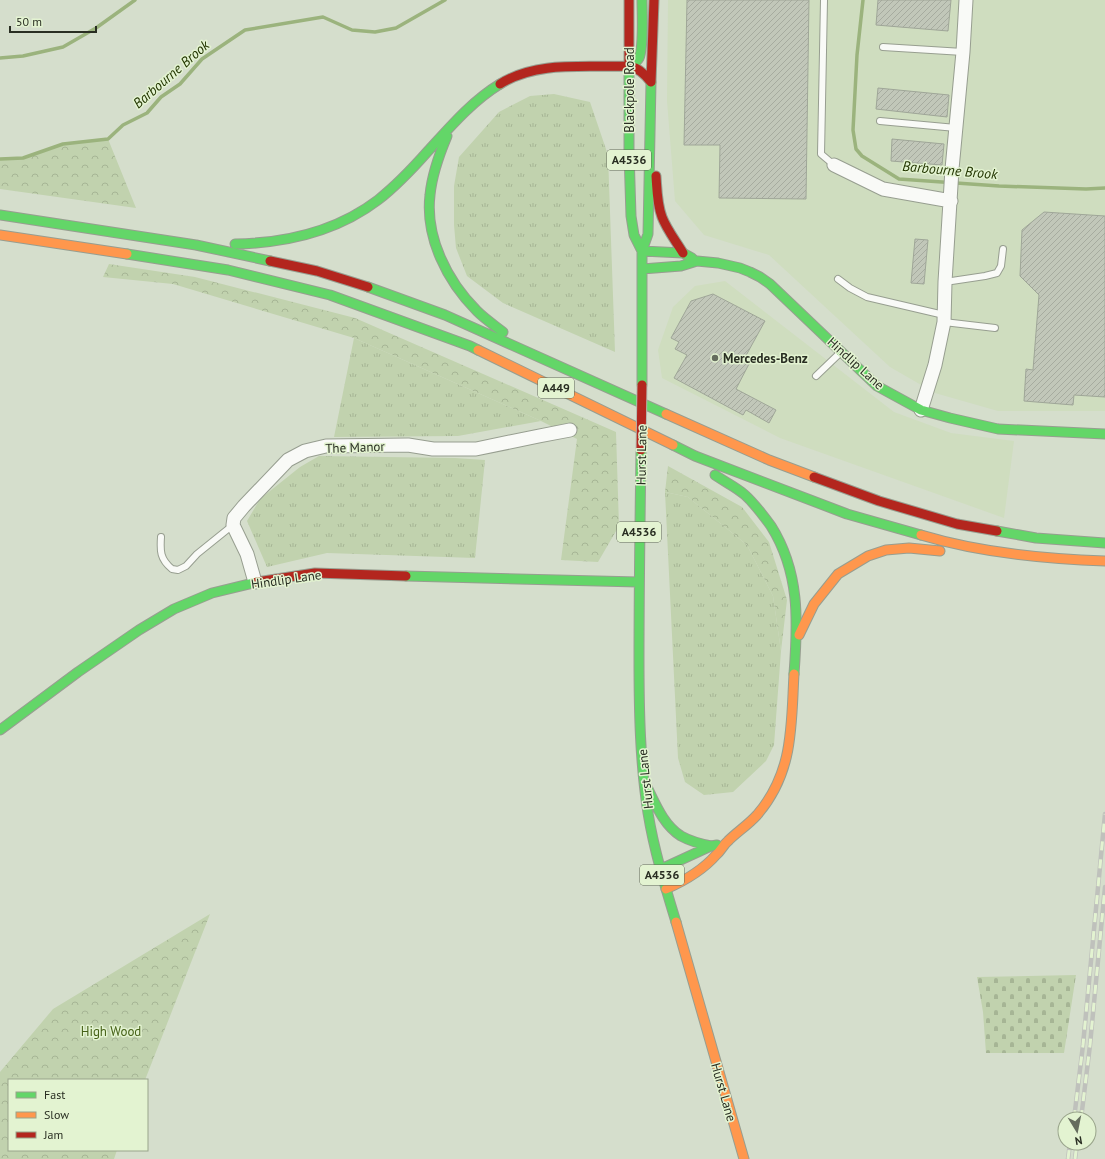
<svg xmlns="http://www.w3.org/2000/svg" width="1105" height="1159" viewBox="0 0 1105 1159" font-family="'PT Sans',sans-serif">
  <style>
    .built { fill: #cfddbf }
    .grass { fill: url(#grass-tufts) }
    .forest { fill: url(#forest-crowns) }
    .cemetery { fill: url(#cemetery-stones) }
    .lines { fill: none; stroke-linecap: round; stroke-linejoin: round }
    .stream { stroke: #9bb37d; stroke-width: 3.5 }
    .building { fill: url(#building-hatch); stroke: #9fa698 }
    .lane-casing { stroke: #979e90; stroke-width: 8 }
    .street-casing { stroke: #979e90; stroke-width: 15 }
    .fast-casing { stroke: #979e90; stroke-width: 11 }
    .slow-casing { stroke: #979e90; stroke-width: 11 }
    .jam-casing { stroke: #979e90; stroke-width: 11 }
    .lane { stroke: #f9faf7; stroke-width: 6 }
    .street { stroke: #f9faf7; stroke-width: 13 }
    .fast { stroke: #63d668; stroke-width: 9 }
    .slow { stroke: #ff974d; stroke-width: 9 }
    .jam { stroke: #b3261e; stroke-width: 9 }
    .rail-casing { stroke: #bfc1bc; stroke-width: 4.5 }
    .rail { stroke: #e3f3d1; stroke-width: 3; stroke-dasharray: 9; stroke-linecap: butt }
    .jam-bridge-casing { stroke: #b5bab1; stroke-width: 11; stroke-linecap: butt }
    .jam-bridge { stroke: #b3261e; stroke-width: 9 }
    .poi-dot { fill: #656c5e; stroke: #e3f3d1; stroke-width: 1.5 }
    .labels { text-anchor: middle; stroke-width: 3; stroke-linejoin: round; paint-order: stroke }
    .shield { fill: #e3f3d1; stroke: #616956; stroke-width: 1 }
    .shield-label { font-size: 12px; font-weight: bold; fill: #292e22 }
    .street-label { font-size: 13px; fill: #292e22; stroke: #e3f3d1 }
    .poi-label { font-size: 13px; font-weight: bold; fill: #292e22; stroke: #e3f3d1; text-anchor: start }
    .park-label { font-size: 13px; fill: #456117; stroke: #e3f3d1 }
    .water-label { font-size: 14px; font-style: italic; fill: #223500; stroke: #e3f3d1 }
  </style>
  <defs>
    <pattern id="grass-tufts" width="24" height="20" patternUnits="userSpaceOnUse"><rect width="24" height="20" fill="#c1d2ae"/><path d="M3 7l-1-3M5 7V3M7 7l1-3M15 17l-1-3M17 17v-4M19 17l1-3" fill="none" stroke="#a6b595"/></pattern>
    <pattern id="forest-crowns" width="20" height="18" patternUnits="userSpaceOnUse"><rect width="20" height="18" fill="#c1d2ae"/><path d="M2 6a3 3 0 1 1 6 0M12 15a3 3 0 1 1 6 0" fill="none" stroke="#a6b595"/></pattern>
    <pattern id="cemetery-stones" width="16" height="16" patternUnits="userSpaceOnUse"><rect width="16" height="16" fill="#c1d2ae"/><path d="M2 7V4a2 2 0 0 1 4 0v3zM10 15v-3a2 2 0 0 1 4 0v3z" fill="#a6b595"/></pattern>
    <pattern id="building-hatch" width="6" height="6" patternUnits="userSpaceOnUse"><rect width="6" height="6" fill="#c1c7b9"/><path d="M-1 1l2-2M0 6l6-6M5 7l2-2" fill="none" stroke="#a6ab9f"/></pattern>
  </defs>
  <rect width="100%" height="100%" fill="#d5decc"/>
  <path class="built" d="M 668,0 L 1105,0 L 1105,411 L 998,411 L 935,393 L 890,367 L 769,255 L 704,235 L 675,201 L 667,101 Z
    M 725,281 L 894,412 L 951,433 L 1014,441 L 1004,518 L 780,438 L 662,378 L 658,350 L 673,307 L 695,286 Z"/>
  <path class="grass" d="M 554,94 L 590,102 L 608,155 L 615,352 L 503,303 L 467,276 L 456,248 L 454,225 L 454,186 L 459,157 L 499,112 L 530,96 Z
    M 354,338 L 541,421 L 458,436 L 334,437 Z
    M 319,456 L 455,458 L 485,460 L 475,558 L 327,553 L 267,567 L 247,521 L 260,499 L 300,467 Z
    M 665,492 L 688,497 L 747,545 L 773,596 L 781,651 L 774,745 L 766,761 L 733,792 L 704,795 L 685,782 L 678,758 Z"/>
  <path class="forest" d="M 108,139 L 136,208 L 0,189 L 0,159 L 23,158 L 63,144 Z
    M 109,264 L 195,277 L 355,318 L 616,432 L 619,526 L 598,562 L 561,560 L 577,439 L 541,421 L 354,338 L 173,284 L 103,277 Z
    M 668,466 L 742,507 L 769,542 L 787,600 L 781,651 L 773,596 L 747,545 L 688,497 L 665,492 Z
    M 210,914 L 145,1080 L 9,1080 L 9,1150 L 117,1150 L 114,1159 L 0,1159 L 0,1072 L 53,1009 Z"/>
  <path class="cemetery" d="M 1076,975 L 1064,1053 L 986,1053 L 983,1012 L 977,977 Z"/>
  <g class="lines">
    <path class="stream" d="M 863,0 L 857,55 L 853,130 L 856,149 L 862,156 L 899,179 L 999,186 L 1086,189 L 1105,188
      M 0,58 L 23,56 L 63,47 L 96,28 L 135,0
      M 0,159 L 23,158 L 63,144 L 108,139 L 123,125 L 147,113 L 161,97 L 180,84 L 202,59 L 245,30 L 323,17 L 352,30 L 375,32 L 396,28 L 445,0"/>
  </g>
  <path class="building" d="M 687,0 L 809,0 L 806,199 L 719,198 L 720,145 L 684,145 Z
    M 878,0 L 951,0 L 948,31 L 876,25 Z
    M 878,88 L 949,95 L 947,117 L 876,109 Z
    M 892,139 L 944,144 L 942,165 L 891,161 Z
    M 1044,212 L 1105,216 L 1105,397 L 1074,395 L 1073,405 L 1024,401 L 1026,369 L 1033,370 L 1039,295 L 1020,276 L 1022,230 Z
    M 915,239 L 928,240 L 924,284 L 911,283 Z
    M 713,294 L 765,321 L 743,361 L 749,364 L 736,389 L 776,410 L 769,423 L 746,410 L 743,415 L 674,378 L 687,355 L 675,349 L 679,342 L 671,338 L 691,301 Z"/>
  <g class="lines">
    <defs>
      <path id="lane" d="M 824,0 L 821,154 L 834,165
        M 883,47 L 963,52
        M 880,121 L 956,128
        M 838,279 L 850,288 L 867,297 L 944,315
        M 945,282 L 985,276 L 997,273 L 1001,266 L 1003,249
        M 944,322 L 995,328
        M 816,376 L 841,352
        M 161,537 C 160,551 160,559 172,569 L 178,570 L 186,566 L 197,554 L 233,525"/>
      <path id="street" d="M 834,165 L 883,189 L 951,201
        M 921,410 L 935,365 L 944,322 L 945,282 L 952,169 L 963,52 L 966,0
        M 255,582 L 247,554 L 233,525 L 234,518 L 244,506 L 288,460 L 305,451 L 326,446 L 408,445 L 433,449 L 476,449 L 539,436 L 570,430"/>
      <path id="fast" d="M 629,66 L 629,152 L 631,216 L 634,235 L 642,251
        M 629,66 C 633,64 637,62 639,58 C 644,47 642,13 642,0
        M 447,136 C 439,155 432,174 430,195 C 425,237 447,281 477,311 C 485,319 494,325 503,332
        M 0,215 L 196,245 L 270,261
        M 235,244 C 287,243 336,232 378,200 C 397,185 413,168 428,151 C 450,127 472,101 500,84
        M 642,251 L 683,253 L 692,258
        M 127,254 L 228,270 L 330,295 L 470,346 L 478,350
        M 642,269 L 681,266 L 697,261 L 718,263 L 740,268 L 750,272 L 760,277 L 770,284 L 877,386 L 921,410 L 950,418 L 998,429 L 1105,434
        M 368,287 L 445,315 L 666,414
        M 642,385 L 642,251 L 648,234 L 651,82
        M 673,445 L 695,456 L 847,514 L 921,535
        M 641,450 C 640,520 639,589 639,659 C 639,711 640,762 648,813 C 654,850 665,886 676,922
        M 715,475 C 725,482 736,487 745,495 C 755,504 763,515 771,526 C 800,572 798,621 794,674
        M 997,531 L 1036,538 L 1105,543
        M 406,576 L 638,582
        M 0,730 L 78,672 L 139,630 L 174,609 L 212,593 L 257,582
        M 644,781 C 654,800 662,824 681,836 C 690,841 701,844 711,846
        M 661,869 L 711,846 L 717,845"/>
      <path id="slow" d="M 0,235 L 127,254
        M 478,350 L 673,445
        M 666,414 L 769,460 L 814,477
        M 921,535 C 981,553 1043,559 1105,561
        M 799,635 L 814,604 L 838,574 L 868,556 L 886,550 L 909,548 L 940,551
        M 666,889 C 684,881 703,870 716,855 C 721,851 723,845 728,841 C 737,832 748,825 757,815 C 794,772 791,726 794,674
        M 676,922 L 744,1159"/>
      <path id="jam" d="M 629,0 L 629,66
        M 651,82 L 654,0
        M 500,84 C 538,60 586,68 629,66 C 639,68 645,74 651,82
        M 656,176 C 657,190 657,204 662,217 C 667,230 676,241 683,253
        M 270,261 L 317,271 L 368,287
        M 814,477 L 879,501 L 957,524 L 997,531
        M 257,582 L 315,573 L 406,576"/>
    </defs>
    <use href="#lane" class="lane-casing"/>
    <use href="#street" class="street-casing"/>
    <use href="#fast" class="fast-casing"/>
    <use href="#slow" class="slow-casing"/>
    <use href="#jam" class="jam-casing"/>
    <use href="#lane" class="lane"/>
    <use href="#street" class="street"/>
    <use href="#fast" class="fast"/>
    <use href="#slow" class="slow"/>
    <use href="#jam" class="jam"/>
    <defs>
      <path id="rail" d="M 1074,1119 L 1083,1045 L 1105,814
        M 1081,1119 L 1090,1045 L 1105,887
        M 1068,1159 L 1070,1143
        M 1075,1159 L 1077,1143"/>
    </defs>
    <use href="#rail" class="rail-casing"/>
    <use href="#rail" class="rail"/>
    <defs>
      <path id="jam-bridge" d="M 641,450 L 642,385"/>
    </defs>
    <use href="#jam-bridge" class="jam-bridge-casing"/>
    <use href="#jam-bridge" class="jam-bridge"/>
  </g>
  <circle class="poi-dot" cx="715" cy="358" r="4"/>
  <g class="labels">
    <g class="shield">
      <rect x="607" y="150" width="44" height="20" rx="3"/>
      <rect x="538" y="378" width="36" height="20" rx="3"/>
      <rect x="617" y="522" width="44" height="20" rx="3"/>
      <rect x="640" y="865" width="44" height="20" rx="3"/>
    </g>
    <g class="shield-label">
      <text x="629" y="164">A4536</text>
      <text x="556" y="392">A449</text>
      <text x="639" y="536">A4536</text>
      <text x="662" y="879">A4536</text>
    </g>
    <g class="street-label">
      <text transform="translate(629 90) rotate(-90)" y="5">Blackpole Road</text>
      <text transform="translate(856 363) rotate(42)" y="5">Hindlip Lane</text>
      <text transform="translate(355 447) rotate(-2)" y="5">The Manor</text>
      <text transform="translate(641 455) rotate(-89)" y="5">Hurst Lane</text>
      <text transform="translate(286 579) rotate(-8)" y="5">Hindlip Lane</text>
      <text transform="translate(645 779) rotate(-96)" y="5">Hurst Lane</text>
      <text transform="translate(724 1092) rotate(74)" y="5">Hurst Lane</text>
    </g>
    <g class="poi-label">
      <text x="723" y="363">Mercedes-Benz</text>
    </g>
    <g class="park-label">
      <text x="111" y="1036">High Wood</text>
    </g>
    <g class="water-label">
      <text transform="translate(171 74) rotate(-41)" y="5">Barbourne Brook</text>
      <text transform="translate(950 170) rotate(5)" y="5">Barbourne Brook</text>
    </g>
  </g>
  <rect x="8" y="1079" width="140" height="72" fill="#e3f3d1" stroke="#99a48b"/>
  <rect x="16" y="1092" width="20" height="6" fill="#63d668" stroke="#99a48b"/>
  <text x="44" y="1099" font-size="12" fill="#292e22">Fast</text>
  <rect x="16" y="1112" width="20" height="6" fill="#ff974d" stroke="#99a48b"/>
  <text x="44" y="1119" font-size="12" fill="#292e22">Slow</text>
  <rect x="16" y="1132" width="20" height="6" fill="#b3261e" stroke="#99a48b"/>
  <text x="44" y="1139" font-size="12" fill="#292e22">Jam</text>
  <g transform="translate(1077 1131) rotate(170)"><circle r="19" fill="#e3f3d1" stroke="#99a48b"/>
  <path d="M0-3L7 15L0 10L-7 15Z" fill="#656c5e"/>
  <text y="-6" font-size="11" font-weight="bold" text-anchor="middle" fill="#292e22">N</text>
  </g>
  <path d="M10 26v6h86v-6" fill="none" stroke="#292e22" stroke-width="2"/>
  <text x="16" y="26" font-size="12" fill="#292e22" stroke="#e3f3d1" stroke-width="3" paint-order="stroke">50 m</text>
</svg>
